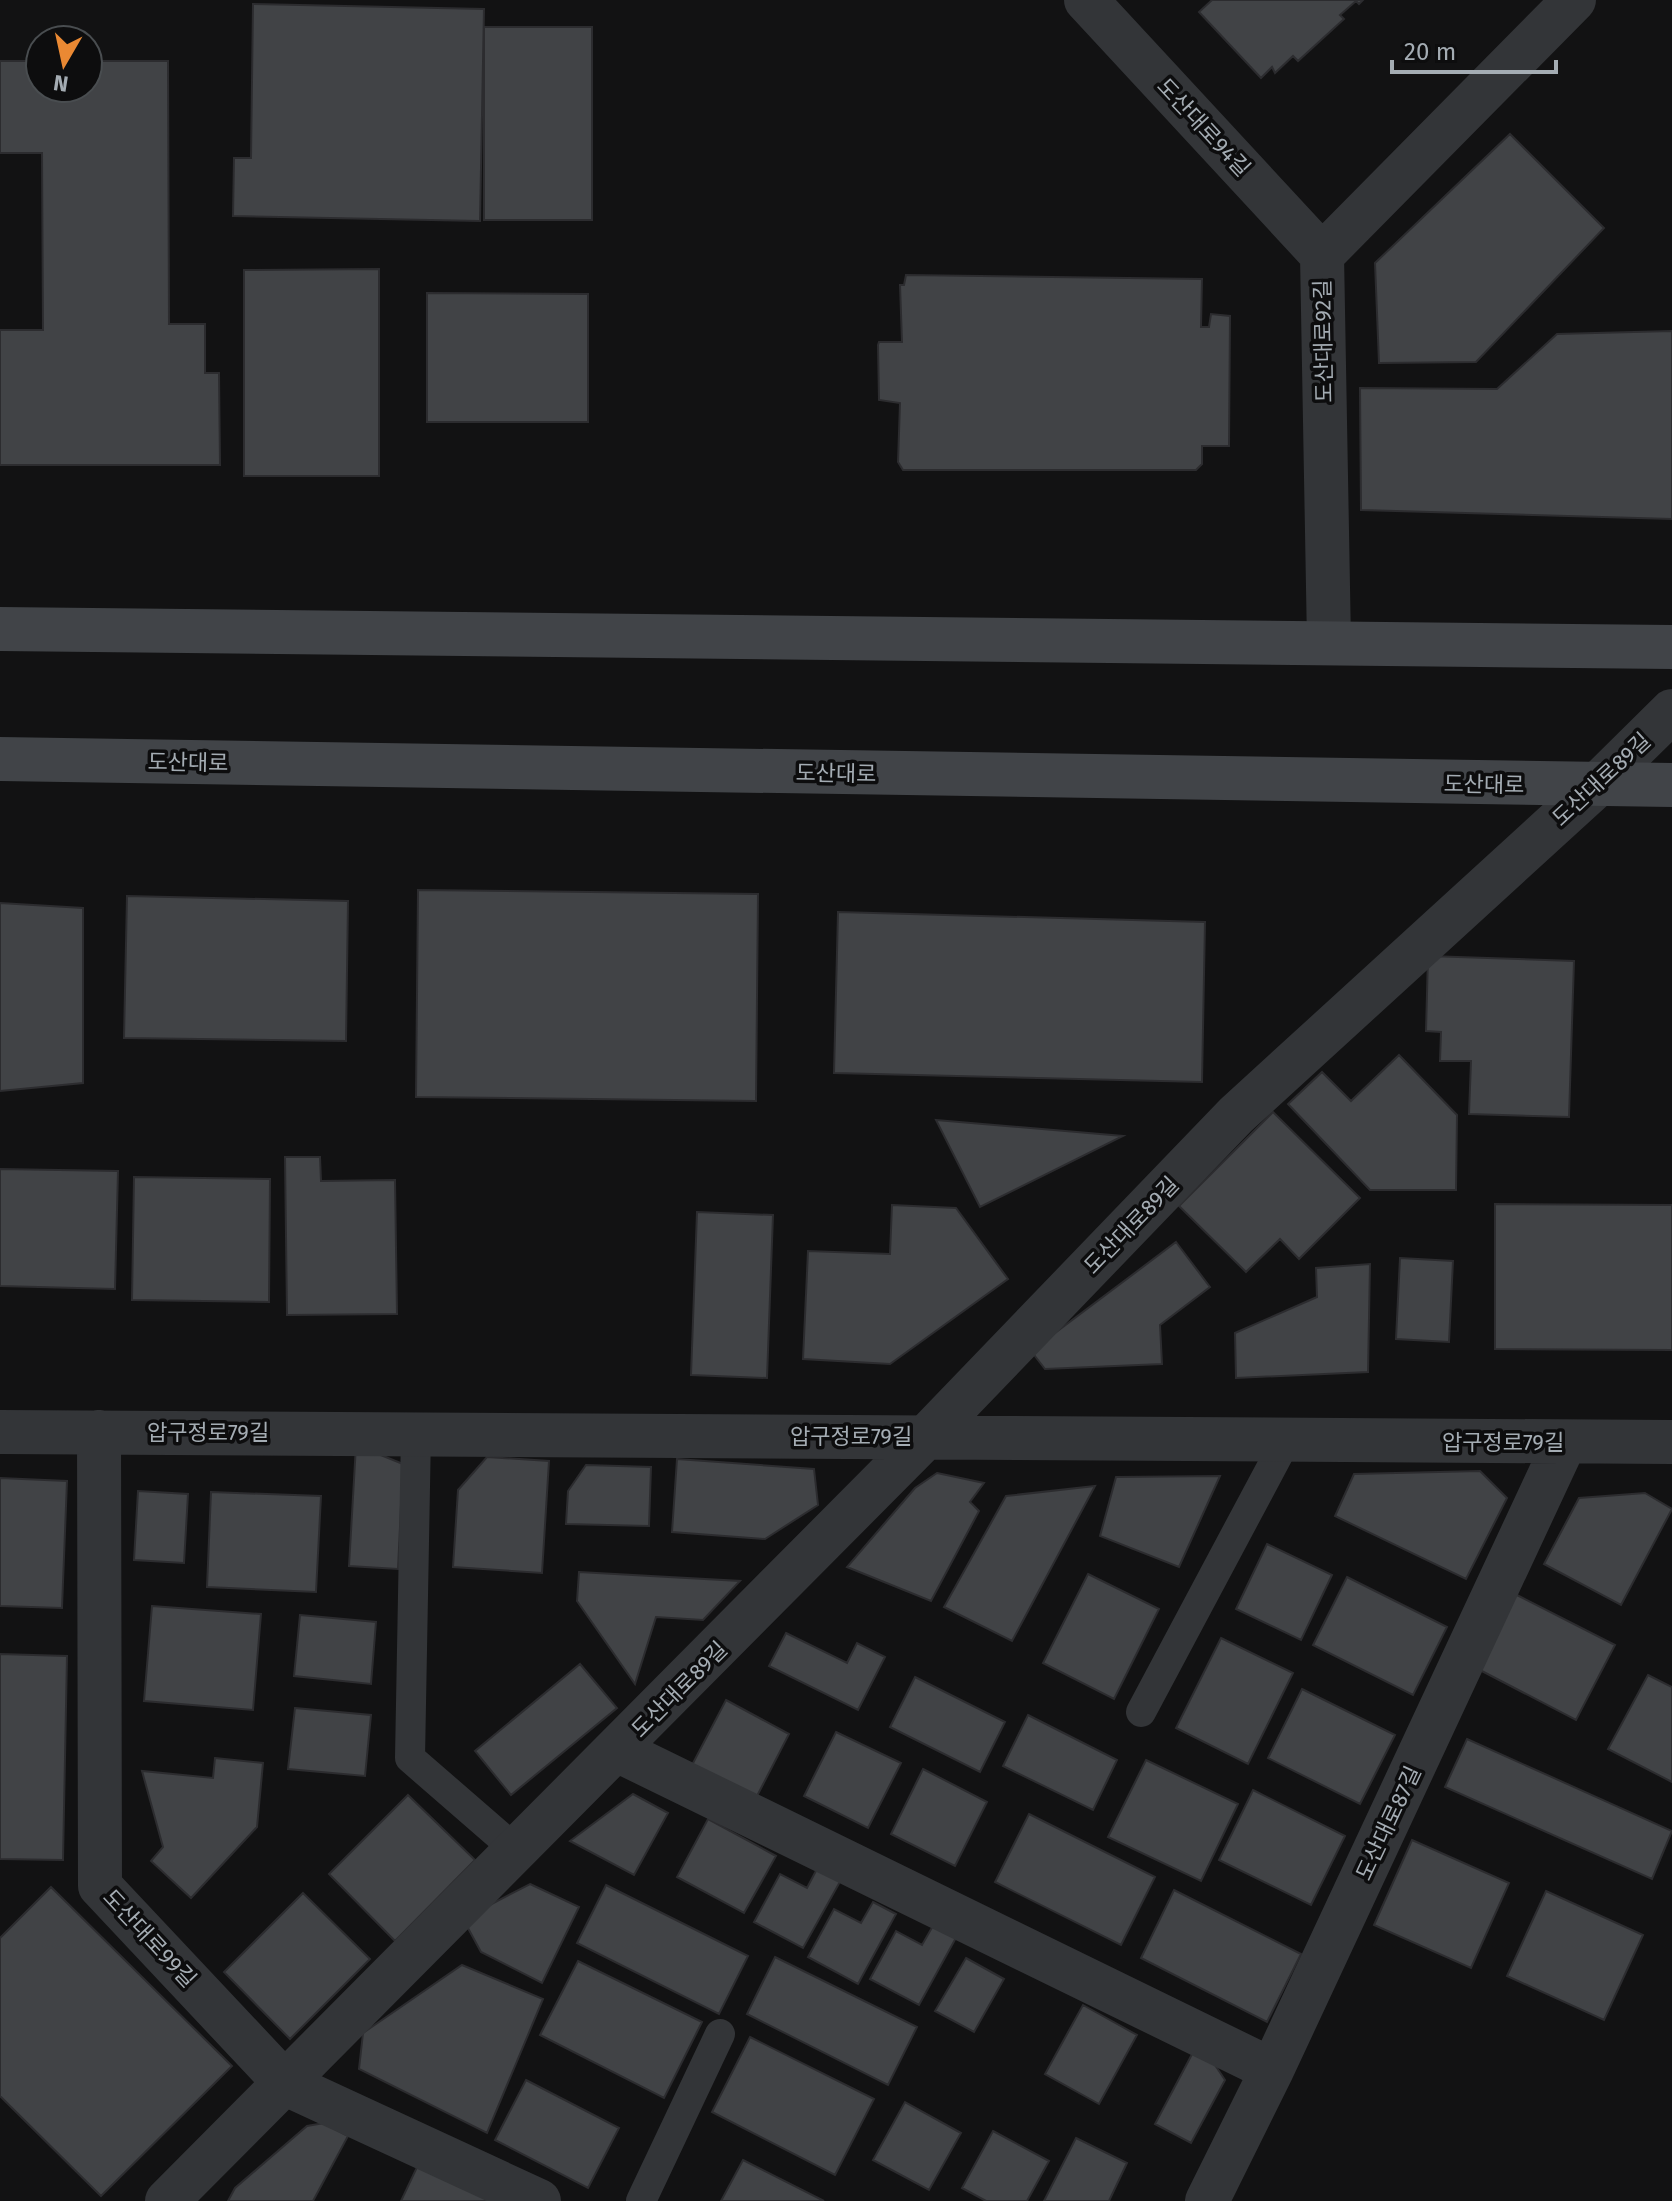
<svg xmlns="http://www.w3.org/2000/svg" width="1672" height="2201" viewBox="0 0 1672 2201" font-family="'Fira Sans','Noto Sans KR',sans-serif">
  <style>
    .building { fill: #414346; stroke: #2c2c2f; stroke-width: 2 }
    .lines { fill: none; stroke-linecap: round; stroke-linejoin: round }
    .lane { stroke: #333538; stroke-width: 30 }
    .street { stroke: #333538; stroke-width: 44 }
    .secondary { stroke: #414448; stroke-width: 44 }
    .labels { text-anchor: middle; stroke-width: 7; stroke-linejoin: round; paint-order: stroke }
    .street-label { font-size: 22px; fill: #a4acb3; stroke: #0d0d0e }
  </style>
  <rect width="100%" height="100%" fill="#121213"/>
  <path class="building" d="M 1212,0 L 1363,0 L 1359,4 L 1356,1 L 1340,15 L 1344,19 L 1298,61 L 1293,56 L 1275,73 L 1272,67 L 1261,78 L 1199,12 Z
    M 253,4 L 484,9 L 480,221 L 233,216 L 234,158 L 251,158 Z
    M 484,27 L 592,27 L 592,220 L 484,220 Z
    M 0,61 L 40,61 L 40,88 L 88,88 L 88,61 L 168,61 L 169,324 L 205,324 L 205,373 L 219,373 L 220,465 L 0,465 L 0,330 L 43,330 L 42,153 L 0,153 Z
    M 1510,134 L 1604,228 L 1476,362 L 1379,363 L 1375,263 Z
    M 379,269 L 379,476 L 244,476 L 244,270 Z
    M 906,275 L 1202,279 L 1201,327 L 1209,327 L 1211,314 L 1230,316 L 1229,446 L 1202,446 L 1202,464 L 1196,470 L 903,470 L 898,462 L 900,403 L 879,400 L 878,345 L 879,342 L 902,342 L 900,285 L 904,285 Z
    M 427,293 L 588,294 L 588,422 L 427,422 Z
    M 1672,331 L 1672,519 L 1361,510 L 1360,388 L 1497,389 L 1557,334 Z
    M 418,890 L 758,894 L 756,1101 L 416,1097 Z
    M 127,896 L 348,901 L 346,1041 L 124,1038 Z
    M 0,903 L 83,908 L 83,1083 L 0,1091 Z
    M 838,912 L 1205,922 L 1202,1082 L 834,1073 Z
    M 1428,956 L 1574,961 L 1569,1117 L 1469,1114 L 1471,1061 L 1440,1061 L 1441,1032 L 1426,1031 Z
    M 1399,1055 L 1457,1115 L 1456,1190 L 1370,1190 L 1288,1104 L 1322,1072 L 1351,1101 Z
    M 1273,1112 L 1360,1198 L 1299,1259 L 1280,1239 L 1246,1272 L 1179,1206 Z
    M 936,1120 L 1123,1136 L 980,1207 Z
    M 285,1157 L 320,1157 L 321,1181 L 395,1180 L 397,1314 L 287,1315 Z
    M 0,1169 L 118,1171 L 115,1289 L 0,1286 Z
    M 134,1177 L 270,1179 L 269,1302 L 132,1300 Z
    M 1495,1204 L 1672,1205 L 1672,1350 L 1495,1349 Z
    M 892,1205 L 956,1208 L 1008,1279 L 890,1364 L 803,1359 L 808,1251 L 890,1254 Z
    M 697,1212 L 773,1215 L 767,1378 L 691,1375 Z
    M 1176,1242 L 1210,1287 L 1160,1325 L 1162,1364 L 1045,1369 L 1031,1351 Z
    M 1400,1258 L 1453,1261 L 1449,1342 L 1396,1339 Z
    M 1370,1264 L 1368,1372 L 1236,1378 L 1235,1333 L 1317,1297 L 1316,1268 Z
    M 356,1445 L 403,1464 L 398,1569 L 349,1566 Z
    M 487,1457 L 549,1461 L 542,1573 L 453,1567 L 458,1490 Z
    M 677,1459 L 814,1469 L 818,1505 L 765,1539 L 672,1532 Z
    M 586,1465 L 651,1467 L 649,1526 L 566,1524 L 568,1491 Z
    M 1480,1471 L 1507,1498 L 1466,1579 L 1335,1516 L 1354,1474 Z
    M 937,1473 L 984,1483 L 970,1502 L 979,1511 L 931,1601 L 847,1567 L 915,1488 Z
    M 1220,1476 L 1179,1567 L 1100,1536 L 1116,1477 Z
    M 0,1478 L 67,1481 L 62,1608 L 0,1606 Z
    M 1095,1486 L 1012,1641 L 944,1607 L 1006,1496 Z
    M 138,1491 L 188,1494 L 184,1563 L 134,1560 Z
    M 211,1492 L 321,1496 L 316,1592 L 207,1587 Z
    M 1645,1493 L 1672,1509 L 1621,1605 L 1544,1564 L 1579,1498 Z
    M 1267,1544 L 1332,1575 L 1301,1640 L 1236,1609 Z
    M 579,1572 L 740,1581 L 703,1620 L 656,1617 L 635,1684 L 577,1601 Z
    M 1088,1574 L 1159,1609 L 1114,1699 L 1043,1663 Z
    M 1347,1577 L 1447,1627 L 1413,1695 L 1313,1645 Z
    M 1515,1594 L 1615,1645 L 1576,1720 L 1476,1668 Z
    M 152,1606 L 261,1614 L 253,1710 L 144,1701 Z
    M 300,1615 L 376,1622 L 371,1684 L 294,1676 Z
    M 786,1633 L 847,1663 L 857,1643 L 885,1657 L 858,1710 L 769,1666 Z
    M 1221,1638 L 1293,1673 L 1248,1764 L 1176,1728 Z
    M 0,1654 L 67,1656 L 63,1860 L 0,1859 Z
    M 580,1664 L 617,1708 L 511,1795 L 475,1751 Z
    M 1648,1675 L 1672,1687 L 1672,1782 L 1608,1749 Z
    M 915,1677 L 1005,1722 L 980,1772 L 890,1727 Z
    M 1302,1689 L 1395,1735 L 1360,1804 L 1268,1758 Z
    M 726,1700 L 789,1734 L 756,1798 L 692,1765 Z
    M 295,1708 L 371,1715 L 365,1776 L 288,1769 Z
    M 1028,1715 L 1117,1760 L 1093,1810 L 1003,1766 Z
    M 836,1732 L 901,1763 L 868,1828 L 804,1796 Z
    M 1467,1739 L 1672,1831 L 1652,1879 L 1445,1787 Z
    M 215,1758 L 263,1763 L 257,1827 L 191,1898 L 151,1861 L 163,1847 L 142,1771 L 213,1778 Z
    M 1146,1760 L 1238,1804 L 1201,1881 L 1108,1837 Z
    M 923,1769 L 987,1802 L 955,1866 L 891,1834 Z
    M 1253,1790 L 1345,1836 L 1311,1905 L 1219,1860 Z
    M 633,1794 L 668,1813 L 634,1875 L 570,1841 Z
    M 408,1795 L 475,1860 L 395,1941 L 329,1874 Z
    M 1029,1814 L 1155,1877 L 1121,1945 L 995,1882 Z
    M 708,1819 L 776,1856 L 744,1913 L 677,1877 Z
    M 1412,1840 L 1509,1883 L 1471,1968 L 1374,1925 Z
    M 818,1867 L 841,1880 L 803,1948 L 754,1922 L 780,1874 L 807,1888 Z
    M 530,1884 L 579,1907 L 542,1983 L 481,1952 L 463,1919 Z
    M 606,1885 L 748,1956 L 719,2014 L 577,1943 Z
    M 51,1887 L 232,2066 L 101,2196 L 0,2096 L 0,1938 Z
    M 1174,1890 L 1301,1954 L 1267,2022 L 1141,1958 Z
    M 1546,1891 L 1643,1935 L 1604,2020 L 1507,1976 Z
    M 303,1893 L 370,1959 L 290,2039 L 224,1972 Z
    M 873,1902 L 896,1914 L 858,1984 L 808,1957 L 834,1909 L 861,1923 Z
    M 934,1924 L 957,1936 L 919,2005 L 870,1979 L 896,1931 L 922,1945 Z
    M 775,1957 L 917,2027 L 888,2085 L 747,2014 Z
    M 966,1958 L 1004,1979 L 974,2032 L 935,2011 Z
    M 578,1961 L 702,2022 L 664,2098 L 540,2035 Z
    M 462,1965 L 543,1999 L 487,2133 L 359,2069 L 363,2033 Z
    M 1083,2005 L 1137,2035 L 1099,2104 L 1045,2074 Z
    M 750,2037 L 874,2099 L 835,2175 L 712,2112 Z
    M 1199,2041 L 1225,2080 L 1191,2143 L 1155,2124 Z
    M 526,2080 L 619,2128 L 588,2188 L 495,2140 Z
    M 905,2102 L 961,2133 L 929,2190 L 873,2160 Z
    M 324,2123 L 348,2136 L 313,2201 L 228,2201 L 235,2188 L 307,2126 Z
    M 993,2131 L 1049,2161 L 1027,2201 L 986,2201 L 962,2188 Z
    M 1076,2138 L 1127,2163 L 1109,2201 L 1044,2201 Z
    M 743,2160 L 824,2201 L 721,2201 Z
    M 418,2165 L 493,2201 L 401,2201 Z"/>
  <g class="lines">
    <path class="lane" d="M 416,1433 L 410,1758 L 517,1851
      M 1141,1712 L 1286,1440
      M 641,2201 L 720,2034"/>
    <path class="street" d="M 1086,0 L 1322,255
      M 1329,642 L 1322,255 L 1574,0
      M 0,1432 L 1672,1442
      M 99,1432 L 100,1886 L 286,2084 L 539,2201
      M 617,1750 L 1272,2070
      M 167,2201 L 927,1436 L 1236,1115 L 1596,786 L 1672,711
      M 1207,2201 L 1272,2070 L 1565,1442"/>
    <path class="secondary" d="M 0,629 L 1672,647
      M 0,759 L 1672,785"/>
  </g>
  <g class="labels">
    <g class="street-label">
      <text transform="translate(1204 127) rotate(47)" y="8">도산대로94길</text>
      <text transform="translate(1323 341) rotate(-91)" y="8">도산대로92길</text>
      <text transform="translate(188 762) rotate(1)" y="8">도산대로</text>
      <text transform="translate(836 773) rotate(1)" y="8">도산대로</text>
      <text transform="translate(1601 779) rotate(-43)" y="8">도산대로89길</text>
      <text transform="translate(1484 784) rotate(1)" y="8">도산대로</text>
      <text transform="translate(1131 1225) rotate(-46)" y="8">도산대로89길</text>
      <text x="208" y="1440">압구정로79길</text>
      <text x="851" y="1444">압구정로79길</text>
      <text x="1503" y="1450">압구정로79길</text>
      <text transform="translate(679 1689) rotate(-45)" y="8">도산대로89길</text>
      <text transform="translate(1388 1823) rotate(-65)" y="8">도산대로87길</text>
      <text transform="translate(150 1938) rotate(47)" y="8">도산대로99길</text>
    </g>
  </g>
  <g transform="translate(64 64) rotate(189)"><circle r="38" fill="#0d0d0e" stroke="#494d50" stroke-width="2"/>
  <path d="M0-6L14 30L0 20L-14 30Z" fill="#ea8933"/>
  <text y="-12" font-size="22" font-weight="bold" text-anchor="middle" fill="#a4acb3">N</text>
  </g>
  <path d="M1392 60v12h164v-12" fill="none" stroke="#a4acb3" stroke-width="4"/>
  <text x="1404" y="60" font-size="24" fill="#a4acb3" stroke="#0d0d0e" stroke-width="6" paint-order="stroke">20 m</text>
</svg>
